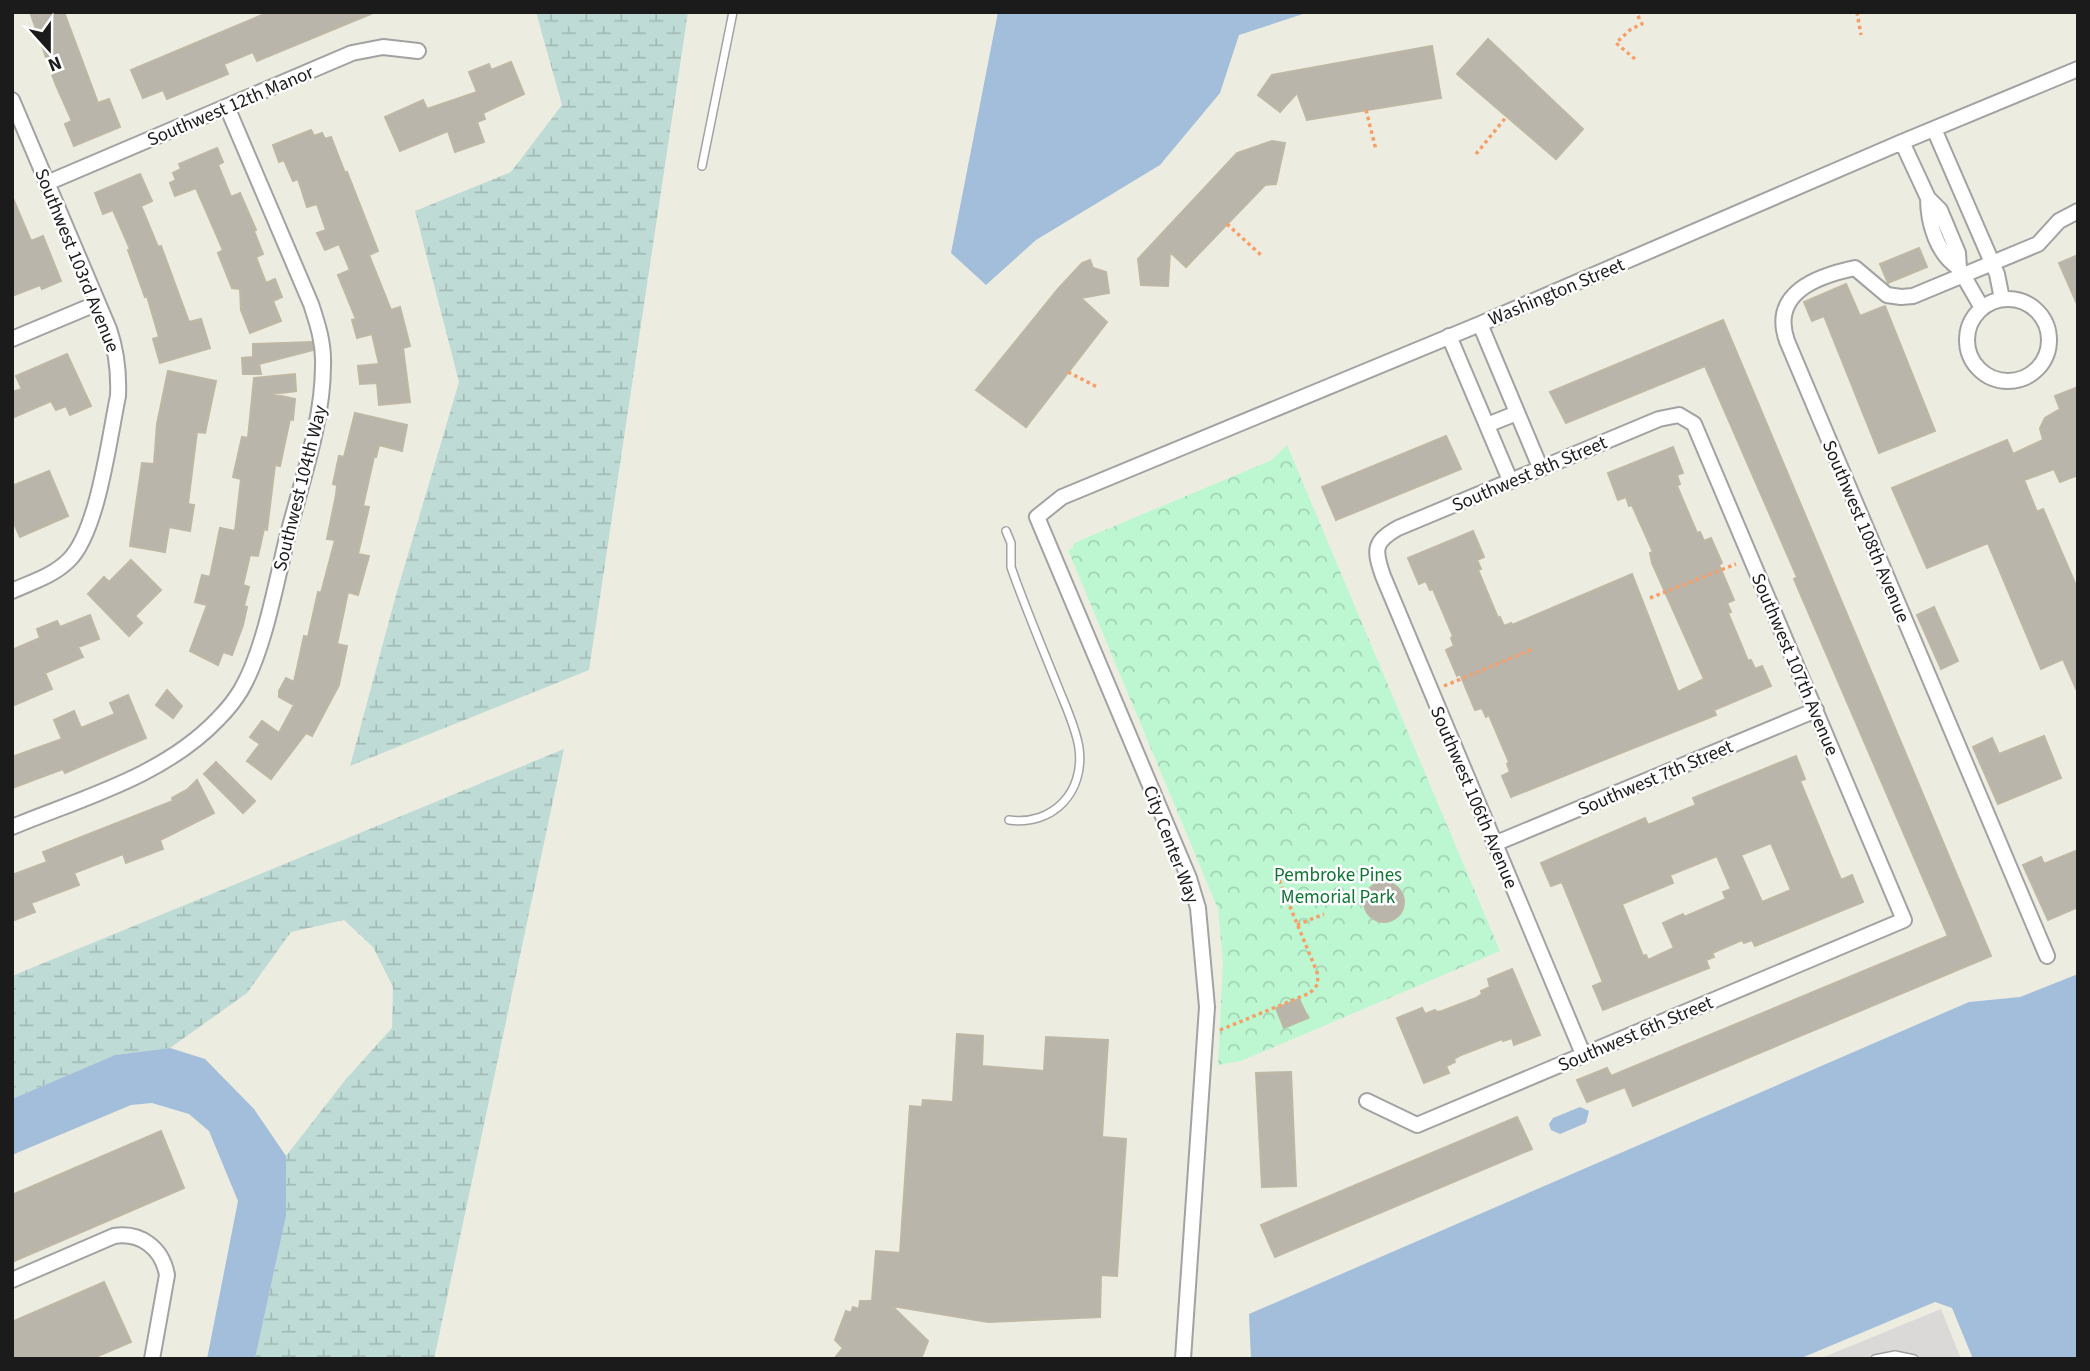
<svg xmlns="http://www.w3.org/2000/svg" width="2090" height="1371" viewBox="0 0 2090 1371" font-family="'Source Sans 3',sans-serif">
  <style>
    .residential { fill: #dad9d8 }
    .wetland { fill: url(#wetland-marsh) }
    .park { fill: url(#park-crowns) }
    .water { fill: #a2beda }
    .building { fill: #b9b5ab; stroke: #beb7a4; stroke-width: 2; fill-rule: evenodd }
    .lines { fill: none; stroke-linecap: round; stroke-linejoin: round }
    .service-casing { stroke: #a2a2a2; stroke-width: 10 }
    .minor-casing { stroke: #a2a2a2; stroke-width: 18 }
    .path { stroke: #f69f69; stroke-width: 3.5; stroke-dasharray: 3.5 3.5; stroke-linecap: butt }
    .service { stroke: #fff; stroke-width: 7 }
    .minor { stroke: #fff; stroke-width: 14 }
    .labels { text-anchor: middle; stroke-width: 5; stroke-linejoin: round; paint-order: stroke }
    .street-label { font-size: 19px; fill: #1b1b1b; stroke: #fff }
    .park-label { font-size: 19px; fill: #0d7533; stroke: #fff }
  </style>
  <defs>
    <pattern id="wetland-marsh" width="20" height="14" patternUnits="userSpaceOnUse" patternTransform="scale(1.75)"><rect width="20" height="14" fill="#bedbd5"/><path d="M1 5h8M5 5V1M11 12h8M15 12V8" fill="none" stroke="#a3bbb6"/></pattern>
    <pattern id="park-crowns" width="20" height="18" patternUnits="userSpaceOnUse" patternTransform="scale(1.75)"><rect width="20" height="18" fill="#bdf7d2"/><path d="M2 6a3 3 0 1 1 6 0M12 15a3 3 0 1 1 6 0" fill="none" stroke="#a2d3b4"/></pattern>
  </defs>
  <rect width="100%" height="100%" fill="#edece1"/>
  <path class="residential" d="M 1941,1309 L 1961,1359 L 1819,1359 Z"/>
  <path class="wetland" d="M 536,12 L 688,12 L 589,670 L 350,766 L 396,595 L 459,382 L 415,211 L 511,172 L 562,105 Z
    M 564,749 L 434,1359 L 255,1359 L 286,1216 L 286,1156 L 346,1079 L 392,1028 L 393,987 L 373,947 L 344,920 L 291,932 L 247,993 L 170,1048 L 115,1055 L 12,1099 L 12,976 Z"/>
  <path class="park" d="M 1287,445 L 1500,951 L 1241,1061 L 1218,1065 L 1223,962 L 1218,909 L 1068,550 L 1073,548 L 1074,543 L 1272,460 Z"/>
  <path class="water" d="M 998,12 L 1309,12 L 1239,35 L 1220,93 L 1160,165 L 1036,240 L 986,285 L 951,253 Z
    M 2078,974 L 2078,1359 L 1973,1359 L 1952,1308 L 1935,1302 L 1799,1359 L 1251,1359 L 1249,1314 L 1969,1002 L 2020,997 Z
    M 170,1048 L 205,1059 L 254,1109 L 286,1156 L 286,1216 L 255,1359 L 207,1359 L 238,1201 L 209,1131 L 189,1114 L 152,1103 L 131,1105 L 12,1155 L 12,1099 L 115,1055 Z
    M 1580,1107 L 1589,1111 L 1586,1123 L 1560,1134 L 1551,1130 L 1549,1124 L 1553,1118 Z"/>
  <path class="building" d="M 30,12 L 64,12 L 98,103 L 109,99 L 120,127 L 74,146 L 65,124 L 72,121 L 55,83 Z
    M 269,12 L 373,13 L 257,61 L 253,52 L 224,64 L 228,74 L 167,99 L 163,90 L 143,98 L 131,70 Z
    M 1488,39 L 1583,129 L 1556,159 L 1457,74 Z
    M 1432,46 L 1441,98 L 1307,120 L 1297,93 L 1280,112 L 1258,95 L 1272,75 Z
    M 511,62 L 524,94 L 483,113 L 485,119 L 477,122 L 484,142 L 455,152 L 448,131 L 400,151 L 385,117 L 423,100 L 427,109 L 477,92 L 469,72 L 489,64 L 491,70 Z
    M 311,130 L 314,136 L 322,133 L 325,139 L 331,137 L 345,173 L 347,172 L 378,251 L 369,255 L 391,310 L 400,307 L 410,346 L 403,348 L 410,402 L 379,405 L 377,383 L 360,384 L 358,366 L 379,364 L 372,334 L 357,338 L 352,320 L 356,319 L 338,275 L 350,270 L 339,244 L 325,250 L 317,233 L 326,230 L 317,204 L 307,207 L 298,179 L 293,181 L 284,160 L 279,162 L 273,145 Z
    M 1272,141 L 1285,143 L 1276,184 L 1265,185 L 1186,267 L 1170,252 L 1168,286 L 1141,285 L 1138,259 L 1237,153 Z
    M 217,148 L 223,162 L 218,165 L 231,197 L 240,193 L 256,230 L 254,231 L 263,254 L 256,257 L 266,283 L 275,279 L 282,297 L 273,301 L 281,321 L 250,333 L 241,310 L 240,289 L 232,288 L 218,253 L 223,250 L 196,188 L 175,196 L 170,183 L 176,180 L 173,173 L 181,169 L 179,164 Z
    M 140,174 L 152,201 L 141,206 L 158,247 L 161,246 L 189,322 L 201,319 L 210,348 L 160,363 L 153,339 L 159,337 L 147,296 L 145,297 L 128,250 L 130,249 L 113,210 L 103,214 L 95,193 Z
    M 12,196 L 31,241 L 43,236 L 61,281 L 42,289 L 40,285 L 12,296 Z
    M 1919,248 L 1927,267 L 1888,283 L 1880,264 Z
    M 2078,255 L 2078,306 L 2059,263 Z
    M 1090,260 L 1093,268 L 1106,272 L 1109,293 L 1081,298 L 1107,322 L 1026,427 L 976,390 L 1058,289 L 1082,263 Z
    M 1846,284 L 1860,316 L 1885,306 L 1935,431 L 1879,453 L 1824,316 L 1812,321 L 1804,302 Z
    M 1723,320 L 1991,956 L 1633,1106 L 1625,1087 L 1587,1102 L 1577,1080 L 1607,1068 L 1611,1076 L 1948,936 L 1794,579 L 1797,577 L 1705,366 L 1566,423 L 1550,392 Z
    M 312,342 L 313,350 L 259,364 L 261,374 L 243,374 L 242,358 L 253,357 L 253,344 Z
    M 67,354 L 91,406 L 70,415 L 66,406 L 56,410 L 51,401 L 12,418 L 12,392 L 22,389 L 16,376 Z
    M 168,371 L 216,381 L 205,433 L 197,432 L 188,504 L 194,505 L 190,531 L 169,527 L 165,552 L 130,546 L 142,463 L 154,464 L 157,424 Z
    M 295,374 L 296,391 L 272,394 L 295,399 L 293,420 L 290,419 L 280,466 L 275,465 L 267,530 L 264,529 L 258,556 L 250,555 L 243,585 L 249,587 L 244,606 L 247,607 L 243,625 L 232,655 L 223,652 L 218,665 L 190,651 L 207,605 L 195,602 L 202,575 L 210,577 L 220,528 L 235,531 L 241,479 L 233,477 L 242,437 L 248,438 L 254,378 Z
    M 2078,387 L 2078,475 L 2060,482 L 2054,469 L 2024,480 L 2037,512 L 2043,509 L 2078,590 L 2078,693 L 2063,659 L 2041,669 L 1988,543 L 1927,568 L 1892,488 L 2007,440 L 2013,454 L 2043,440 L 2040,428 L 2045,418 L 2060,409 L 2055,396 Z
    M 355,413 L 407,425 L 402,451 L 379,445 L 376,457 L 374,457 L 363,506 L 369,507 L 358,554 L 369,556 L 358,595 L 348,592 L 337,644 L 347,646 L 339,685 L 312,736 L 306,733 L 271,779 L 247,761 L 260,744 L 250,737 L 262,721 L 279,733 L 294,705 L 279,697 L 279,691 L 286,678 L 294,682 L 304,636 L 308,637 L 318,592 L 321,593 L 335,540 L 327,539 L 336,495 L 337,485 L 333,484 L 339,456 L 344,457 Z
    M 1446,436 L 1461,469 L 1336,520 L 1322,487 Z
    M 1673,447 L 1683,473 L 1677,475 L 1680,484 L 1677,486 L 1697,533 L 1700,532 L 1704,541 L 1711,538 L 1722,563 L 1719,565 L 1734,600 L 1727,603 L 1731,612 L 1728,613 L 1748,661 L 1751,660 L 1755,669 L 1762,666 L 1771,686 L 1714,710 L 1716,715 L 1511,797 L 1502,776 L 1510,772 L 1507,764 L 1509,762 L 1489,715 L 1486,717 L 1482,708 L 1475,710 L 1460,674 L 1457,676 L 1446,650 L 1454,646 L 1451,638 L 1453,636 L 1433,589 L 1430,590 L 1426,581 L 1419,584 L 1408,558 L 1473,531 L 1484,557 L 1477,560 L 1481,569 L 1478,570 L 1498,618 L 1500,617 L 1504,626 L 1511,623 L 1512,625 L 1632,574 L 1678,692 L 1704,679 L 1652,563 L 1650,553 L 1653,552 L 1632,505 L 1629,506 L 1626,497 L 1618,500 L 1608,473 Z
    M 49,471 L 68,516 L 20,537 L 12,519 L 12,486 Z
    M 131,560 L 161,590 L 135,616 L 142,623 L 129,636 L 88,594 L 104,577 L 109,582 Z
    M 1934,607 L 1958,661 L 1941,669 L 1917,615 Z
    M 90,615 L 99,639 L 78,647 L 83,657 L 45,673 L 52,689 L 12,706 L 12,650 L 40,638 L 37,629 L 57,621 L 60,627 Z
    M 167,690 L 182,706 L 173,718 L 156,705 Z
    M 128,695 L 146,738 L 65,773 L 63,769 L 12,788 L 12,757 L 62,739 L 54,720 L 74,711 L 81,728 L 115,714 L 110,703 Z
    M 2044,736 L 2061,778 L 1998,804 L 1973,747 L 1992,738 L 1999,754 Z
    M 1796,756 L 1805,779 L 1800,781 L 1841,880 L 1852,875 L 1863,902 L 1755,946 L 1752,940 L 1744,943 L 1742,940 L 1712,953 L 1714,957 L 1706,960 L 1709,968 L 1603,1010 L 1593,986 L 1603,982 L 1562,882 L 1551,886 L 1541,863 L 1645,818 L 1648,825 L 1696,805 L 1693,798 ZM 1771,843 L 1791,890 L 1762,902 L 1741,855 ZM 1717,856 L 1731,889 L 1723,892 L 1726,899 L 1684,917 L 1683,914 L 1663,923 L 1674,948 L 1648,960 L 1646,955 L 1643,956 L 1622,904 L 1673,883 L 1670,875 Z
    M 216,762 L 255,801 L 243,813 L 204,774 Z
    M 197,780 L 214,813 L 160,840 L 163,849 L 126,863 L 123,854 L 74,873 L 79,885 L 31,903 L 35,912 L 12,921 L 12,875 L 47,862 L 43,852 L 173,801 L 172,798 L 188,789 Z
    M 2078,850 L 2078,907 L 2048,920 L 2023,865 L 2041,857 L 2044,864 Z
    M1364 902a20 20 0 1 1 40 0a20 20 0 1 1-40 0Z
    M 1512,969 L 1540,1035 L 1514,1045 L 1512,1038 L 1503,1041 L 1502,1039 L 1461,1055 L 1454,1059 L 1455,1062 L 1446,1066 L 1449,1073 L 1424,1083 L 1397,1018 L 1422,1008 L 1425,1014 L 1435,1010 L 1437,1012 L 1442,1011 L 1476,998 L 1482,994 L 1481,991 L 1490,987 L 1488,979 Z
    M 1299,999 L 1308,1018 L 1284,1028 L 1276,1008 Z
    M 957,1034 L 983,1036 L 982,1066 L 1044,1071 L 1046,1037 L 1108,1040 L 1102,1137 L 1126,1139 L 1117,1276 L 1101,1275 L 1100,1317 L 988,1322 L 892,1306 L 928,1341 L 921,1359 L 834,1359 L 843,1348 L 835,1340 L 846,1311 L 851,1313 L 853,1307 L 859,1309 L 860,1301 L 872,1301 L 876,1251 L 900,1253 L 910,1106 L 922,1107 L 923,1100 L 953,1102 Z
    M 1291,1072 L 1296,1186 L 1262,1187 L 1256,1073 Z
    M 1517,1117 L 1532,1149 L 1275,1257 L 1261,1225 Z
    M 161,1131 L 184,1188 L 12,1262 L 12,1195 Z
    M 104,1282 L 131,1342 L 91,1359 L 12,1359 L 12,1322 Z"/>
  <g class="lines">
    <defs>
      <path id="service" d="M 702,166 L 733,12
        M 1006,531 L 1011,543 L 1011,567 C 1025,607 1042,647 1058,687 C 1066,707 1076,728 1079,748 C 1085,792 1053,826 1009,820
        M 1875,1359 L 1895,1355 L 1914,1359"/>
      <path id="minor" d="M 12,100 L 109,329 C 117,352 119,372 118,396 C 109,439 98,531 69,560 C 53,576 32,582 12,591
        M 1934,129 L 1997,274 L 2002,299
        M 1902,142 L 1928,198 L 1940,210 L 1958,253 L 1959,268 L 1982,308
        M 47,183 L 352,53 L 383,47 L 418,51
        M 1928,198 C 1928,223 1937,254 1959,268
        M1967 340a41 41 0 1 1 82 0a41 41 0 1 1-82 0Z
        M 1480,324 L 1540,467
        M 1449,336 L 1510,480
        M 12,339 L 98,303
        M 1487,425 L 1517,413
        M 12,827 C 82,798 164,776 218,719 C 226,711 235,700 241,690 C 264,651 276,583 287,538 C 301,483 323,422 323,366 C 324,344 318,325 311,304 L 227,107
        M 1494,844 L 1816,710
        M 2047,956 L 1787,341 C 1770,293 1817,276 1855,268 L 1887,295 L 1901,297 L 1913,296 L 2038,244 L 2059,221 L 2078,211
        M 1367,1101 L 1417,1125 L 1904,920 L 1694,424 L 1679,415 L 1659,419 L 1398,528 C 1373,542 1374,550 1383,576 L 1583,1054
        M 12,1280 L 114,1236 C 141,1232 162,1248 167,1275 L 152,1359
        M 1183,1359 L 1207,1007 L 1198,908 L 1189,878 L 1037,517 L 1062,497 L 1480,324 L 1902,142 L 2078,69"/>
    </defs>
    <use href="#service" class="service-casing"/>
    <use href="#minor" class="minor-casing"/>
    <path class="path" d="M 1857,12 L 1861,35
      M 1635,59 L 1616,43 L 1631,29 L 1642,24 L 1636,12
      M 1366,110 L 1376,150
      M 1476,154 L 1507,116
      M 1227,224 L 1262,256
      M 1068,372 L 1097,387
      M 1650,598 L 1736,564
      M 1444,686 L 1533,649
      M 1297,925 L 1324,914
      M 1220,1030 L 1310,993 L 1318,984 L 1317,972 L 1279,880"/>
    <use href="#service" class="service"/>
    <use href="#minor" class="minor"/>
  </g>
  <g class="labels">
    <g class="street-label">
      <text transform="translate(230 105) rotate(-23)" y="7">Southwest 12th Manor</text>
      <text transform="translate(78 260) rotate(68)" y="7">Southwest 103rd Avenue</text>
      <text transform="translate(1556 291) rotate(-23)" y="7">Washington Street</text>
      <text transform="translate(1529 473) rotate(-23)" y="7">Southwest 8th Street</text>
      <text transform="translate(299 488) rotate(-76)" y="7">Southwest 104th Way</text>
      <text transform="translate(1867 531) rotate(67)" y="7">Southwest 108th Avenue</text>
      <text transform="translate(1796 664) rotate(67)" y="7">Southwest 107th Avenue</text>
      <text transform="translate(1655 777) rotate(-23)" y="7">Southwest 7th Street</text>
      <text transform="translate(1475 797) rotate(67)" y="7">Southwest 106th Avenue</text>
      <text transform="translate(1172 844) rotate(69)" y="7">City Center Way</text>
      <text transform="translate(1635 1033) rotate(-23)" y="7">Southwest 6th Street</text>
    </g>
    <g class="park-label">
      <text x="1338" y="881">Pembroke Pines<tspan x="1338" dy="22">Memorial Park</tspan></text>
    </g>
  </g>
  <rect width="2090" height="1371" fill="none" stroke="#1b1b1b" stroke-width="28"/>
  <g transform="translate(49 49) rotate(159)" stroke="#ffffff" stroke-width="5" paint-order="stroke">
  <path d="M0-5L12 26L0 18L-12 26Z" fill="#1b1b1b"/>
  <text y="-10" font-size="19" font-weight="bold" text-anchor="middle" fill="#1b1b1b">N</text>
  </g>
</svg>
